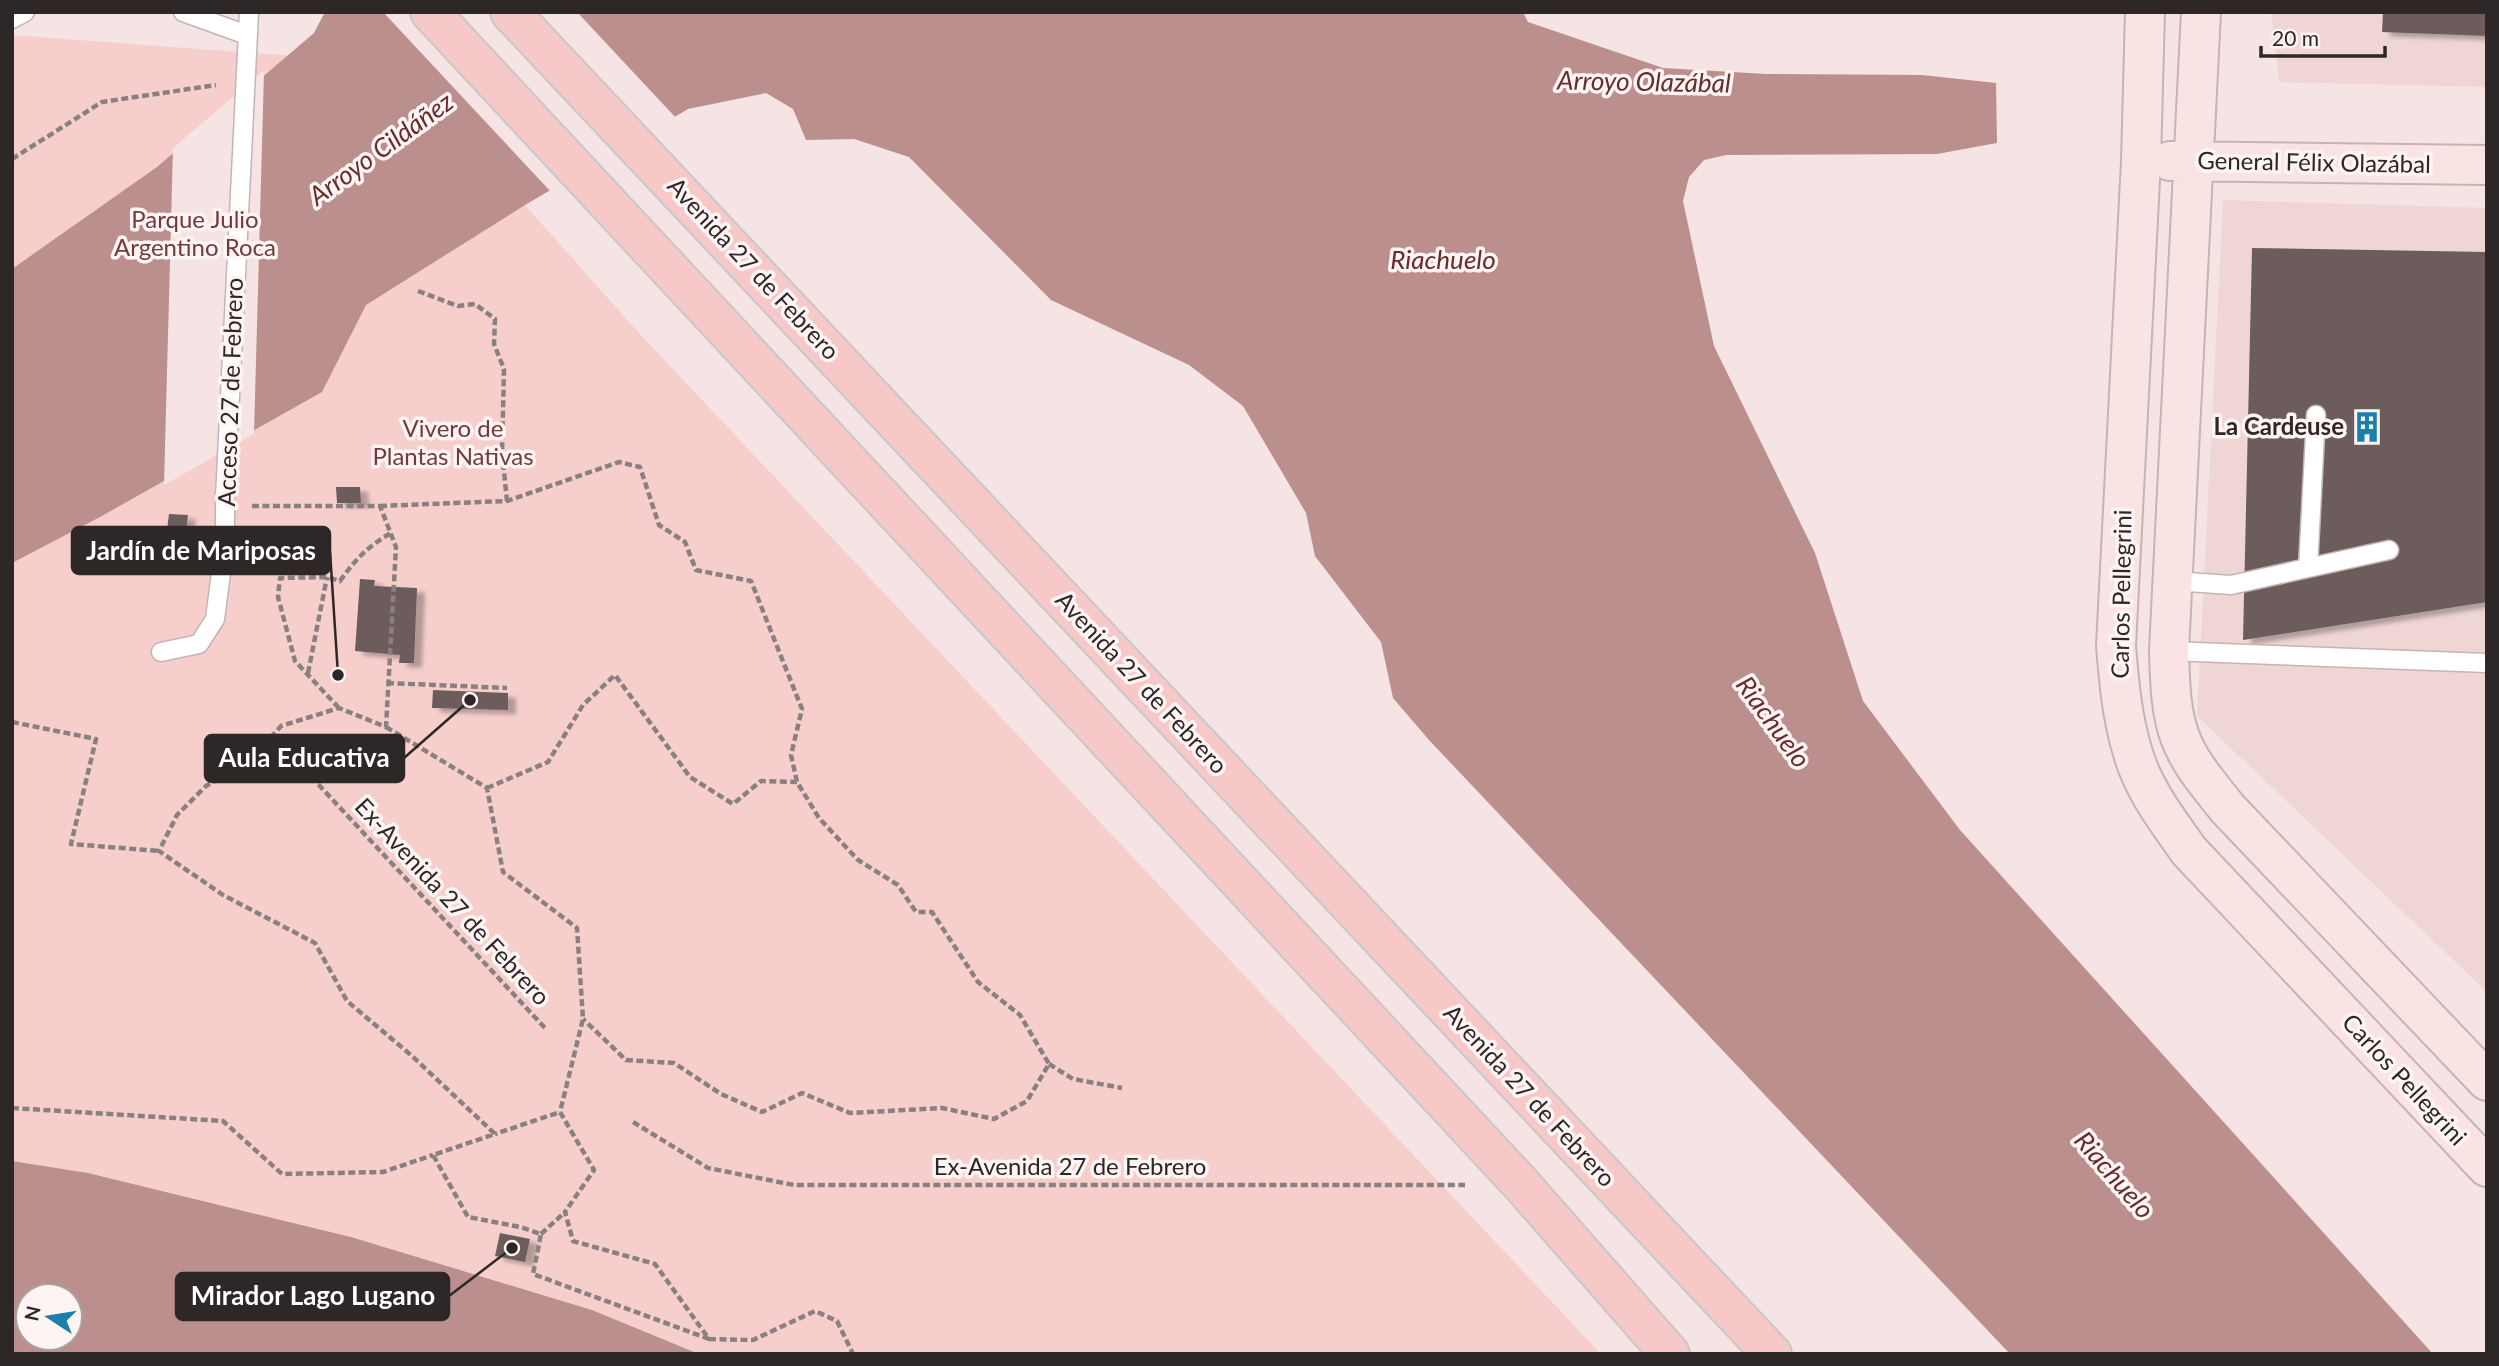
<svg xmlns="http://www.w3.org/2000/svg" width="2499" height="1366" viewBox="0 0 2499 1366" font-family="Lato,sans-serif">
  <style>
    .built { fill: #efd6d4 }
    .green { fill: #f6cfcd }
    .water { fill: #ba8f8d; fill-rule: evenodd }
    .pier { fill: #f5e4e3 }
    .building { fill: #6c5d5c; filter: url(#shadow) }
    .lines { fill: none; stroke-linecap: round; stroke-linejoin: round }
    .lane-casing { stroke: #c5b4b3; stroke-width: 21 }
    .secondary-casing { stroke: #c5b4b3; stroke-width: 42 }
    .primary-casing { stroke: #c8c7c7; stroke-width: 42 }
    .path { stroke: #8b8080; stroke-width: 4.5; stroke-dasharray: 7 3.5; stroke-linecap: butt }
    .lane { stroke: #fff; stroke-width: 18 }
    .secondary { stroke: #fae4e3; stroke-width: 38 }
    .primary { stroke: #f6c8c7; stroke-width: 38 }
    .labels { text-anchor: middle; stroke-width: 7; stroke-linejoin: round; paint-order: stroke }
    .street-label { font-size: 24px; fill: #2d2727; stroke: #fef4f3 }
    .park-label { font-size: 24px; fill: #743a39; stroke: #fef4f3 }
    .poi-label { font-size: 24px; font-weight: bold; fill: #2d2727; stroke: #fef4f3; text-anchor: end }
    .water-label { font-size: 26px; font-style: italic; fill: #662d2c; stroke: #fef4f3 }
    .leader { fill: none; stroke: #2d2727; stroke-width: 2.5 }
    .callout-dot { fill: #2d2727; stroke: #fef4f3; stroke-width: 2.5 }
    .callout { fill: #2d2727; stroke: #2d2727; stroke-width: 2.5 }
    .callout-label { font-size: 26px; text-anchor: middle; font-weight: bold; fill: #fff }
  </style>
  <defs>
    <filter id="shadow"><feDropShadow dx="8" dy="4.5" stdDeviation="2" flood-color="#0004"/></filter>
  </defs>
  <rect width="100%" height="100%" fill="#f5e4e3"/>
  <path class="built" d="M 2271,12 L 2487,12 L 2487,87 L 2279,82 Z
    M 2223,200 L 2487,208 L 2487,992 L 2197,716 Z"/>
  <path class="green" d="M 12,35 L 306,57 L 525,205 L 638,332 L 1601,1354 L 699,1354 L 592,1310 L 351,1237 L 88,1173 L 12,1161 Z"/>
  <path class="water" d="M 325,12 L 1523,12 L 1528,22 L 1663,68 L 1766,74 L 1922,75 L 1996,83 L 1997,143 L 1937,154 L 1726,155 L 1704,160 L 1689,177 L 1683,201 L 1714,346 L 1815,553 L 1863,701 L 1960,830 L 2433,1354 L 2010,1354 L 1429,740 L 1393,698 L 1381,642 L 1315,556 L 1306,513 L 1243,406 L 1189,365 L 1051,300 L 909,157 L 854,139 L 806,140 L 793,109 L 766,93 L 688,109 L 525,205 L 366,305 L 322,392 L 100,517 L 12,563 L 12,269 L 157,167 L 314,33 Z
    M 12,1161 L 88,1173 L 351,1237 L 592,1310 L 699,1354 L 12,1354 ZM 28,1296 L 70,1296 L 70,1338 L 28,1338 Z"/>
  <path class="pier" d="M 383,12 L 577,12 L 677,119 L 552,193 Z
    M 262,72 L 264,72 L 254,434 L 164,485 L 173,148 Z"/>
  <path class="building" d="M 2383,12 L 2487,12 L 2487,36 L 2382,32 Z
    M 2252,248 L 2487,252 L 2487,602 L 2243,640 Z
    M 336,487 L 360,487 L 361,503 L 337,503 Z
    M 169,514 L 188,515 L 185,539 L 166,538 Z
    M 360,579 L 375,580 L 374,586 L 417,588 L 414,663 L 399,663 L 400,655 L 355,651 Z
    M 433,690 L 508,693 L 508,710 L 432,708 Z
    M 500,1233 L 530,1239 L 525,1262 L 495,1256 Z"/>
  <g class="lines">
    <defs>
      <path id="lane" d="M 183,12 L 247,35
        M 12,19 L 25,12
        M 2308,568 L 2316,415
        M 2173,581 L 2231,585 L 2389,550
        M 2169,651 L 2487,663
        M 161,652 L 199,644 L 215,619 L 225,542 L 225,497 L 249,12"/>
      <path id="secondary" d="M 2145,12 L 2141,161 L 2116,646 C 2119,682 2122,718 2133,753 C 2143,789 2168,821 2189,851 L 2487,1167
        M 2201,12 L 2169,651 C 2170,679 2170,710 2180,737 C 2190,764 2210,786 2228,809 L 2487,1081
        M 2170,161 L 2487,165"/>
      <path id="primary" d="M 430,12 L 1522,1185 L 1670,1354
        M 510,12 L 1772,1354"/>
    </defs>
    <use href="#lane" class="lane-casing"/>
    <use href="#secondary" class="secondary-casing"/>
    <use href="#primary" class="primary-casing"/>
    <path class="path" d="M 12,159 L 102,102 L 216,85
      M 418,291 L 458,306 L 475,304 L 495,319 L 494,344 L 504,369 L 502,452 L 507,501
      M 252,506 L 380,506 L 396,547 L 386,727 L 339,708 L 281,726 L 250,761 L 206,786 L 177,815 L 159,851 L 223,895 L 315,943 L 347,1001 L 412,1056 L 495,1134 L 433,1155 L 468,1217 L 520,1227 L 541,1234 L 533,1274 L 709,1339 L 655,1264 L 573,1241 L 565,1212 L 594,1170 L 560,1112 L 495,1134
      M 380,506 L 507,501 L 619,462 L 640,467 L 659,525 L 685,542 L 696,570 L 751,581 L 802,709 L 791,755 L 797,782 L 819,818 L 858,860 L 898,885 L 916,912 L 932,912 L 978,982 L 1020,1015 L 1049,1064 L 1027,1101 L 994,1119 L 942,1108 L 850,1113 L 802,1093 L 762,1112 L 721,1094 L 674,1063 L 626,1060 L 583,1019
      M 308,673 L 327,577
      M 387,683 L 507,688
      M 339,708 L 295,661 L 278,597 L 280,578 L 327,577 L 340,581 C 355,560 368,546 391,533
      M 12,722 L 96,739 L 71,844 L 159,851
      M 386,727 L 487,788 L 503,872 L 577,928 L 583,1019 L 560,1112
      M 304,769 L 545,1028
      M 487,788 L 548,762 L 583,705 L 615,675 L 690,777 L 733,804 L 761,781 L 797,782
      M 1049,1064 L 1073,1079 L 1122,1088
      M 12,1108 L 223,1121 L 282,1174 L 383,1172 L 433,1155
      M 633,1122 L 708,1168 L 794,1185 L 1465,1185
      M 541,1234 L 565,1212
      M 709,1339 L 753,1340 L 815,1311 L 837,1321 L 853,1354"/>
    <use href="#lane" class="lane"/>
    <use href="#secondary" class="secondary"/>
    <use href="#primary" class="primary"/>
  </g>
  <defs>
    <symbol id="building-bare" viewBox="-9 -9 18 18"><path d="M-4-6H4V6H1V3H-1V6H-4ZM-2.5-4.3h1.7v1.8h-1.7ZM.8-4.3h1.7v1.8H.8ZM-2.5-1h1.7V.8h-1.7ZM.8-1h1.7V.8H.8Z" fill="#1a80aa" stroke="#fef4f3" stroke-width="2.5" paint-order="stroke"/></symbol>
  </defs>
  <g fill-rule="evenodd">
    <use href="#building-bare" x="2345" y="405" width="44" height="44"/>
  </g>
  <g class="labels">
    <g class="street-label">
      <text transform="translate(2314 163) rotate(1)" y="8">General Félix Olazábal</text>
      <text transform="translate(753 269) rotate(47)" y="8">Avenida 27 de Febrero</text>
      <text transform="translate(231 392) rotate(-88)" y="8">Acceso 27 de Febrero</text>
      <text transform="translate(2122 594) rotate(-89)" y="8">Carlos Pellegrini</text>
      <text transform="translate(1141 683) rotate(47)" y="8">Avenida 27 de Febrero</text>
      <text transform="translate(452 902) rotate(47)" y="8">Ex-Avenida 27 de Febrero</text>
      <text transform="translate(2404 1080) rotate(47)" y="8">Carlos Pellegrini</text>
      <text transform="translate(1529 1096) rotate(47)" y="8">Avenida 27 de Febrero</text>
      <text x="1070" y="1175">Ex-Avenida 27 de Febrero</text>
    </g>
    <g class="park-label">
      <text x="195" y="228">Parque Julio<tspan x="195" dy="28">Argentino Roca</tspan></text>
      <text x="453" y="437">Vivero de<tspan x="453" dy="28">Plantas Nativas</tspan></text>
    </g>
    <g class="poi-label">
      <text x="2344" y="435">La Cardeuse</text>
    </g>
    <g class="water-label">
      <text transform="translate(1644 82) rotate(1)" y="9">Arroyo Olazábal</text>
      <text transform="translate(381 149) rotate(-36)" y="9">Arroyo Cildáñez</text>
      <text x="1443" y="269">Riachuelo</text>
      <text transform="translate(1773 722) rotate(54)" y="9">Riachuelo</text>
      <text transform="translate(2114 1175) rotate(49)" y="9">Riachuelo</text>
    </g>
  </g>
  <path class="leader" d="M338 675L330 551M470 700L404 758M512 1248L449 1296"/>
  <g class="callout-dot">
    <circle cx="338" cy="675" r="7"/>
    <circle cx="470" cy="700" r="7"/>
    <circle cx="512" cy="1248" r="7"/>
  </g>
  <g class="callout">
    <rect x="72" y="527" width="258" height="47" rx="7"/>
    <rect x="205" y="735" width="199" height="47" rx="7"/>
    <rect x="176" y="1273" width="273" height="47" rx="7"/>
  </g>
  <g class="callout-label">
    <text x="201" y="560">Jardín de Mariposas</text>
    <text x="304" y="767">Aula Educativa</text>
    <text x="313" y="1305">Mirador Lago Lugano</text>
  </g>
  <rect width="2499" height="1366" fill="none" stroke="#2d2727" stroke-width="28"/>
  <g transform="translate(49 1317) rotate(282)"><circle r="33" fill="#fef4f3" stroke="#aaa2a1" stroke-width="2"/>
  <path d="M0-5L12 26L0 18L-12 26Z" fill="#1a80aa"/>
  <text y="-10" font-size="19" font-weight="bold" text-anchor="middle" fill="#2d2727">N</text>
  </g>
  <path d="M2261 46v10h124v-10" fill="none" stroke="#2d2727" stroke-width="3.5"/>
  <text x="2272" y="46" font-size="21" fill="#2d2727" stroke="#fef4f3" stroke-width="5" paint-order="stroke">20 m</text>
</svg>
